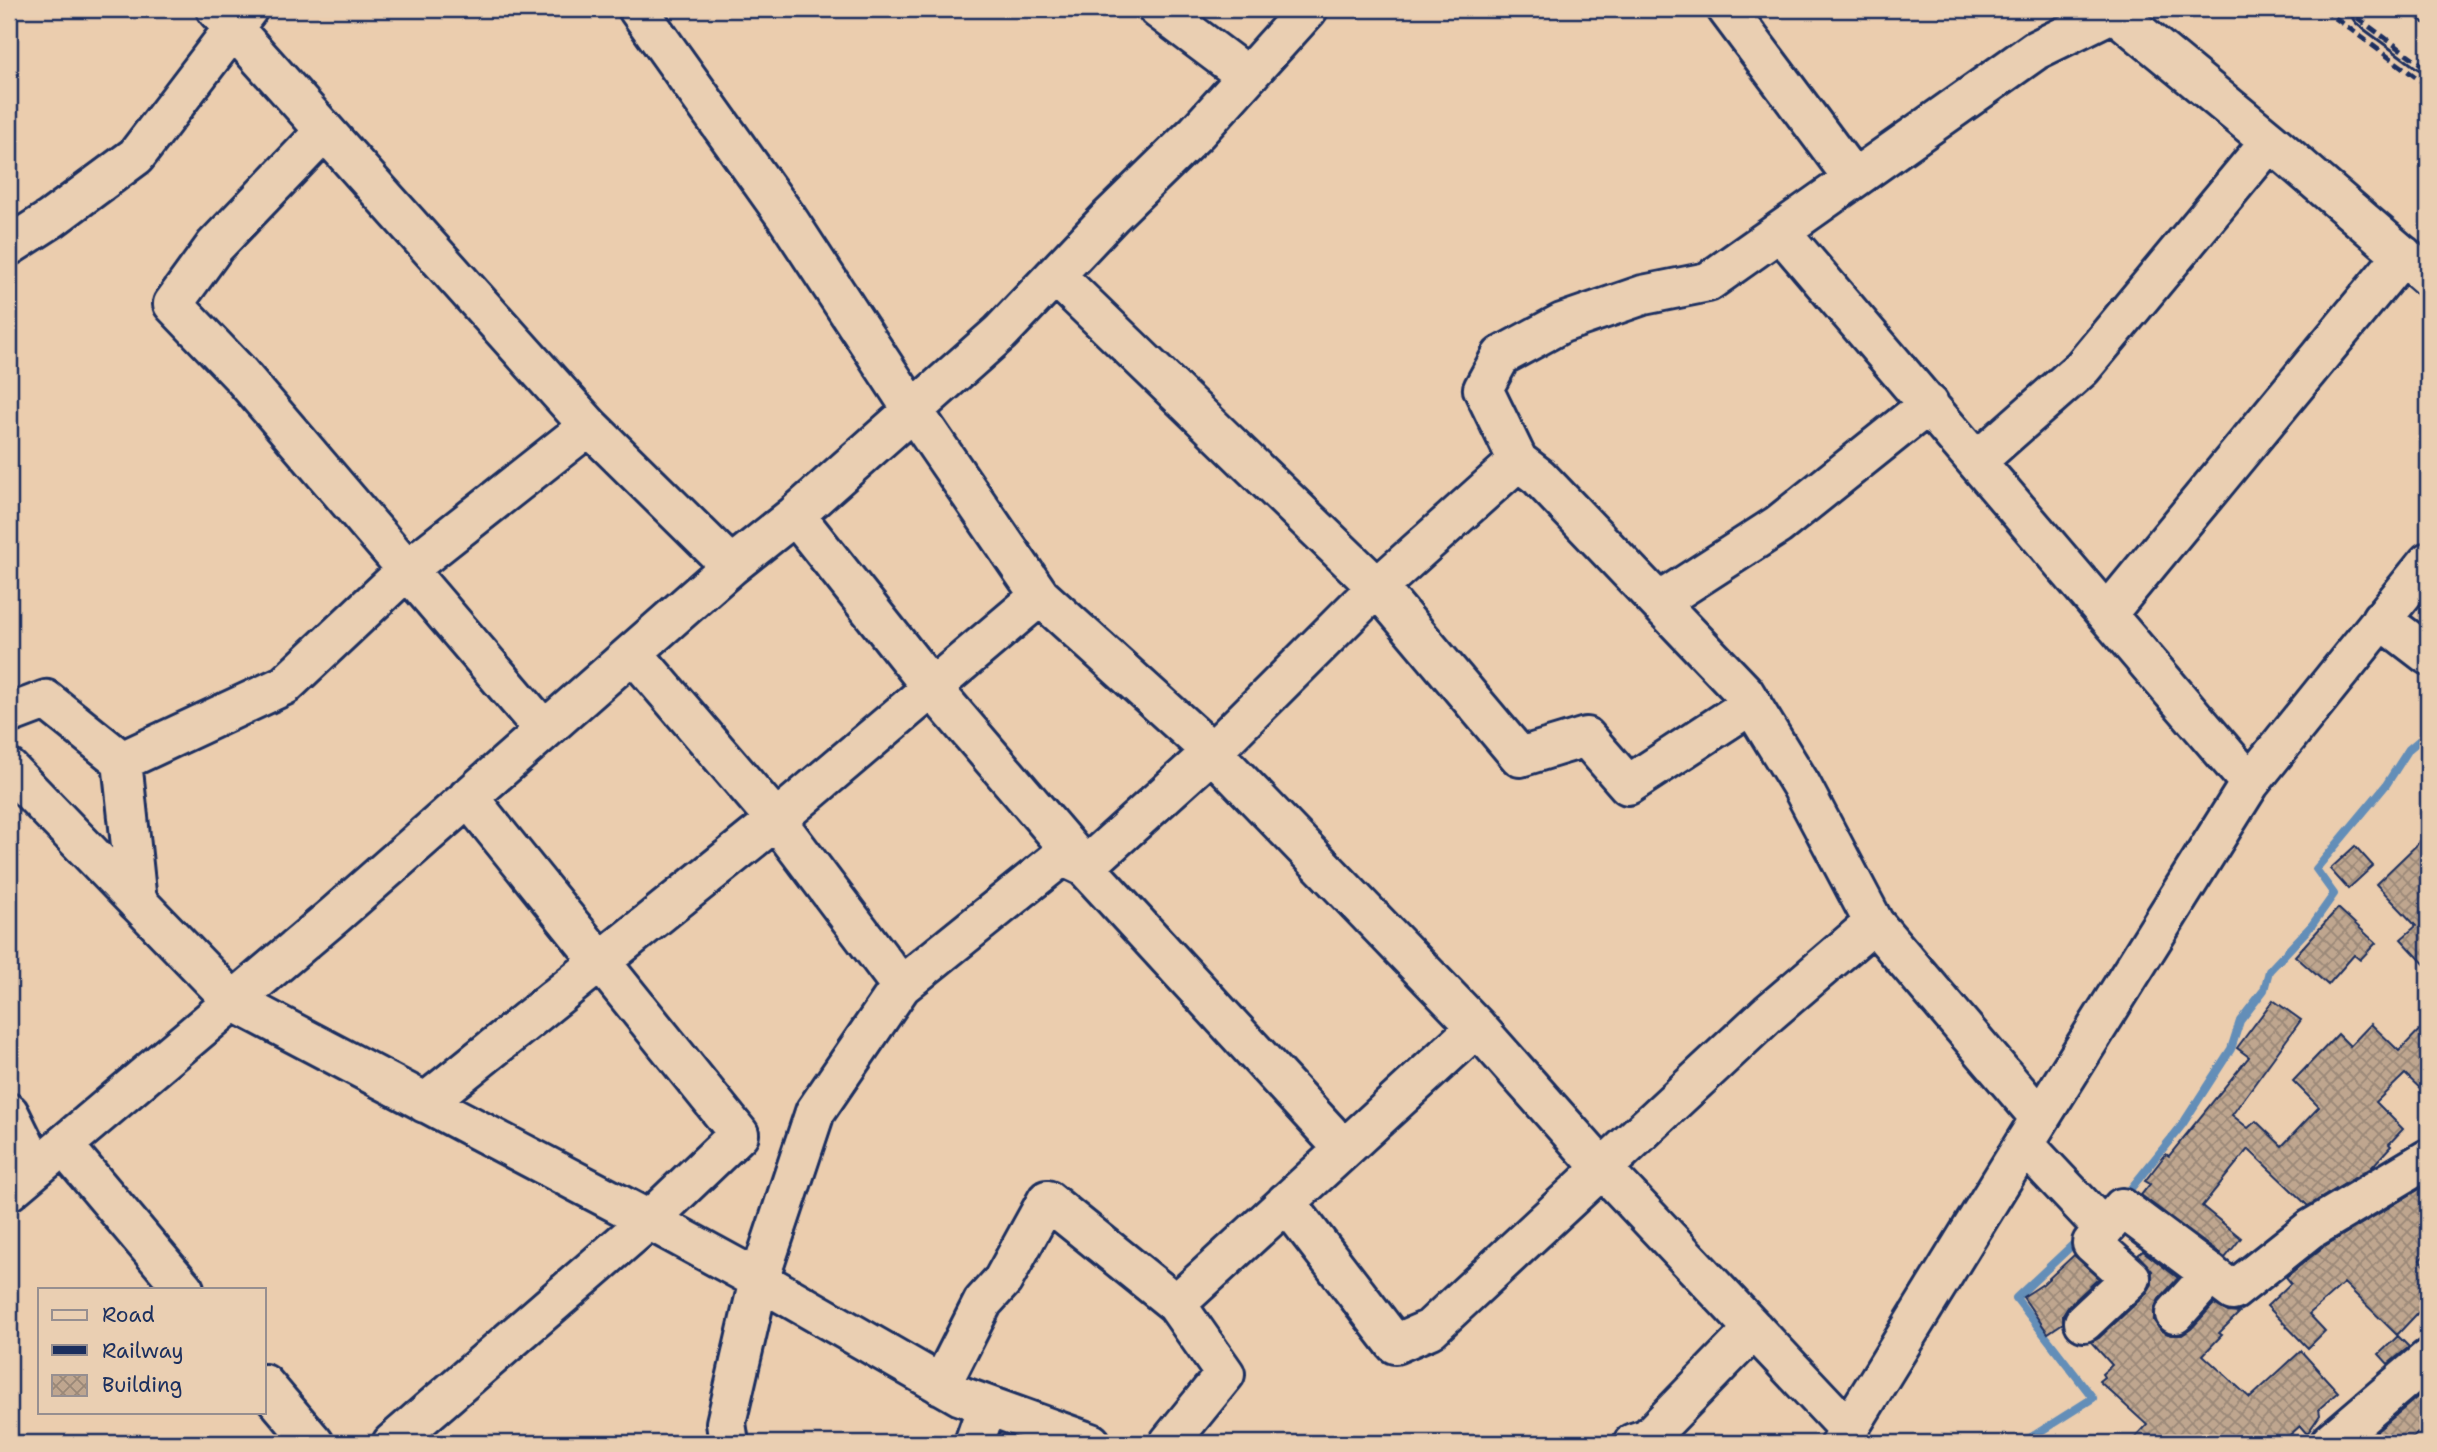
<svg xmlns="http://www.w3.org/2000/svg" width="2437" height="1452" viewBox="0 0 2437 1452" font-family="'Shantell Sans',sans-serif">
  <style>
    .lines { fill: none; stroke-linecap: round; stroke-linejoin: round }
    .stream { stroke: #648eb8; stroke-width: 8 }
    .building { fill: url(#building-cross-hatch); stroke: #1b2f5e; stroke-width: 2 }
    .minor-casing { stroke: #1b2f5e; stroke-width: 44 }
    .minor { stroke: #eacfb2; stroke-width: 38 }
    .rail { stroke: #1b2f5e; stroke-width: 5; stroke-dasharray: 10 5; stroke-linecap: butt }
  </style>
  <defs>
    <pattern id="building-cross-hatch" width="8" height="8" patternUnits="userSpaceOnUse" patternTransform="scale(1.75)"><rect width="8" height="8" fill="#bfa68f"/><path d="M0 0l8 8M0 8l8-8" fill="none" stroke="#9a8878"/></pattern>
  </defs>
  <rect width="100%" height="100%" fill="#ebcdae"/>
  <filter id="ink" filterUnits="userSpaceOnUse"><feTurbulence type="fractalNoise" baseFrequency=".0143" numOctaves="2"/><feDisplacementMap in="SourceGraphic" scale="14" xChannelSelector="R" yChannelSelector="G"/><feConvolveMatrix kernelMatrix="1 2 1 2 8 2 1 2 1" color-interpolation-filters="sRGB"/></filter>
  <g filter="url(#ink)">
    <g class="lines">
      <path class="stream" d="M 2124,1197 L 2182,1125 L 2231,1049 L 2240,1021 L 2264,990 L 2269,971 L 2312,925 L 2334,894 L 2316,869 L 2386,785 L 2409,749 L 2428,733
        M 2022,1443 L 2093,1398 L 2016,1298 L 2081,1237"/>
    </g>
    <path class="building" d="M 2428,834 L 2428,968 L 2401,939 L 2416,926 L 2376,884 Z
      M 2355,846 L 2373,866 L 2348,889 L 2330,869 Z
      M 2338,908 L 2376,943 L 2360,960 L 2354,955 L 2328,985 L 2295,956 Z
      M 2273,1000 L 2301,1020 L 2232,1115 L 2248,1128 L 2256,1121 L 2282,1146 L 2319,1107 L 2293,1081 L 2338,1034 L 2350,1046 L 2371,1024 L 2399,1051 L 2428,1021 L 2428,1096 L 2405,1074 L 2376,1102 L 2403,1129 L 2389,1144 L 2391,1146 L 2371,1168 L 2308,1206 L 2248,1149 L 2202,1206 L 2241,1238 L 2225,1258 L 2141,1195 L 2150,1184 L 2145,1181 L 2166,1154 L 2169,1156 L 2249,1057 L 2237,1048 Z
      M 2428,1184 L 2428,1251 L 2420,1260 L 2428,1269 L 2428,1302 L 2397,1335 L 2344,1283 L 2309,1314 L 2325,1331 L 2308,1348 L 2267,1306 L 2291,1283 L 2286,1277 L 2323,1247 Z
      M 2143,1251 L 2178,1278 L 2159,1299 L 2154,1309 L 2154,1321 L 2161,1331 L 2171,1335 L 2182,1335 L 2191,1329 L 2214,1304 L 2228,1312 L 2239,1313 L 2219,1333 L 2222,1335 L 2203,1355 L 2250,1398 L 2301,1351 L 2338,1392 L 2319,1409 L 2320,1415 L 2307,1434 L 2300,1426 L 2281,1443 L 2130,1443 L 2147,1425 L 2099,1381 L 2104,1377 L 2102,1374 L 2112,1365 L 2091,1342 L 2099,1338 L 2146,1294 L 2152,1284 L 2152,1271 L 2138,1255 Z
      M 2074,1255 L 2099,1278 L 2069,1306 L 2063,1315 L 2063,1323 L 2048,1333 L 2023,1297 L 2043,1284 Z
      M 2398,1336 L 2409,1347 L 2388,1364 L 2379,1354 Z
      M 2428,1388 L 2428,1408 L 2421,1415 L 2428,1424 L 2407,1443 L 2363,1443 Z"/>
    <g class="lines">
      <defs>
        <path id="minor" d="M 216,9 L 589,426 L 731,566
          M 638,9 L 787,218 L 914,412 L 1040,596 L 1212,752 L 1477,1027 L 1601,1167 L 1848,1429
          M 1158,9 L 1247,76
          M 1727,9 L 1853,178
          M 2110,9 L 2270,141 L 2428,277
          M 2371,9 L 2428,51
          M 325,131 L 215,246 L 173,304 L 241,375 L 544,730
          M 1780,231 L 2250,783
          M 9,246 L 51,219 L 136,156 L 248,9
          M 1055,275 L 1378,588 L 1520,757 L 1586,737 L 1628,785 L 1752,704
          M 1518,461 L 1483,389 L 1501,356 L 1562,323 L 1643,295 L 1708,282 L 2036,50 L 2120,9
          M 1977,461 L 2082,368 L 2270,141
          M 795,515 L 933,689 L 1085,867 L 1343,1148
          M 1659,602 L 1778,525 L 1929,404
          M 2107,614 L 2403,255
          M 2381,619 L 2428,655
          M 633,653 L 776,820 L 901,986
          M 9,714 L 46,700 L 122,761 L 285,685 L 408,569 L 589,426
          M 122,761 L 137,902
          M 9,769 L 233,1001 L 649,1220 L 759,1280 L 961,1396 L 1091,1443
          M 425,1103 L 776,820 L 1040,596
          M 9,1113 L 36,1168
          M 2024,1144 L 2104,1229 L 2122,1208 L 2233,1291 L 2311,1229 L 2428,1159
          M 63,1145 L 184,1289
          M 9,1191 L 335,915 L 731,566 L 795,515 L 1000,333 L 1111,216 L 1197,132 L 1308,9
          M 1286,1202 L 1395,1344 L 1430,1329 L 1769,1013 L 1874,923
          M 1176,1304 L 1477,1027
          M 2175,1314 L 2211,1274
          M 2084,1322 L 2131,1278 L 2092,1243 L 2104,1229
          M 264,1384 L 314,1443
          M 941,1385 L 983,1302 L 1003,1280 L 1047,1200 L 1176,1304 L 1225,1374 L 1169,1443
          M 392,1443 L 649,1220 L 739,1134 L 468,797
          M 729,1443 L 726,1423 L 759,1280 L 815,1112 L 901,986 L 1062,856 L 1085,867 L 1212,752 L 1370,594 L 1518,461 L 1539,477 L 1744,692 L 1801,785 L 1874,923 L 2040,1118
          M 974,1443 L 987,1406
          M 1633,1443 L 1648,1438 L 1754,1329
          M 1840,1443 L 2024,1144 L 2250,783 L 2428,562
          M 2330,1443 L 2428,1359"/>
      </defs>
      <use href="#minor" class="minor-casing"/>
      <use href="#minor" class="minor"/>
      <path class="rail" d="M 2323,9 L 2428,86
        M 2345,9 L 2428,69"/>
    </g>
  </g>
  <rect width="2437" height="1452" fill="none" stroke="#eacfb2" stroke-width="35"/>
  <rect x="18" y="18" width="2402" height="1417" fill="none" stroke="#1b2f5e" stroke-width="2.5" filter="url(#ink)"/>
  <rect x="38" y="1288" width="228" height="126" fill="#eacfb2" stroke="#978f90" stroke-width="2"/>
  <rect x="52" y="1310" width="35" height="10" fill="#eacfb2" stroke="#978f90" stroke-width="2"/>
  <text x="102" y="1322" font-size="21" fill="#1b2f5e">Road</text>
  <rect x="52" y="1345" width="35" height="10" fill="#1b2f5e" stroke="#978f90" stroke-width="2"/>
  <text x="102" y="1358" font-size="21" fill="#1b2f5e">Railway</text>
  <rect x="52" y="1375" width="35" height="21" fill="url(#building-cross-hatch)" stroke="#978f90" stroke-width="2"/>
  <text x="102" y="1392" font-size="21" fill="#1b2f5e">Building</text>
</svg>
